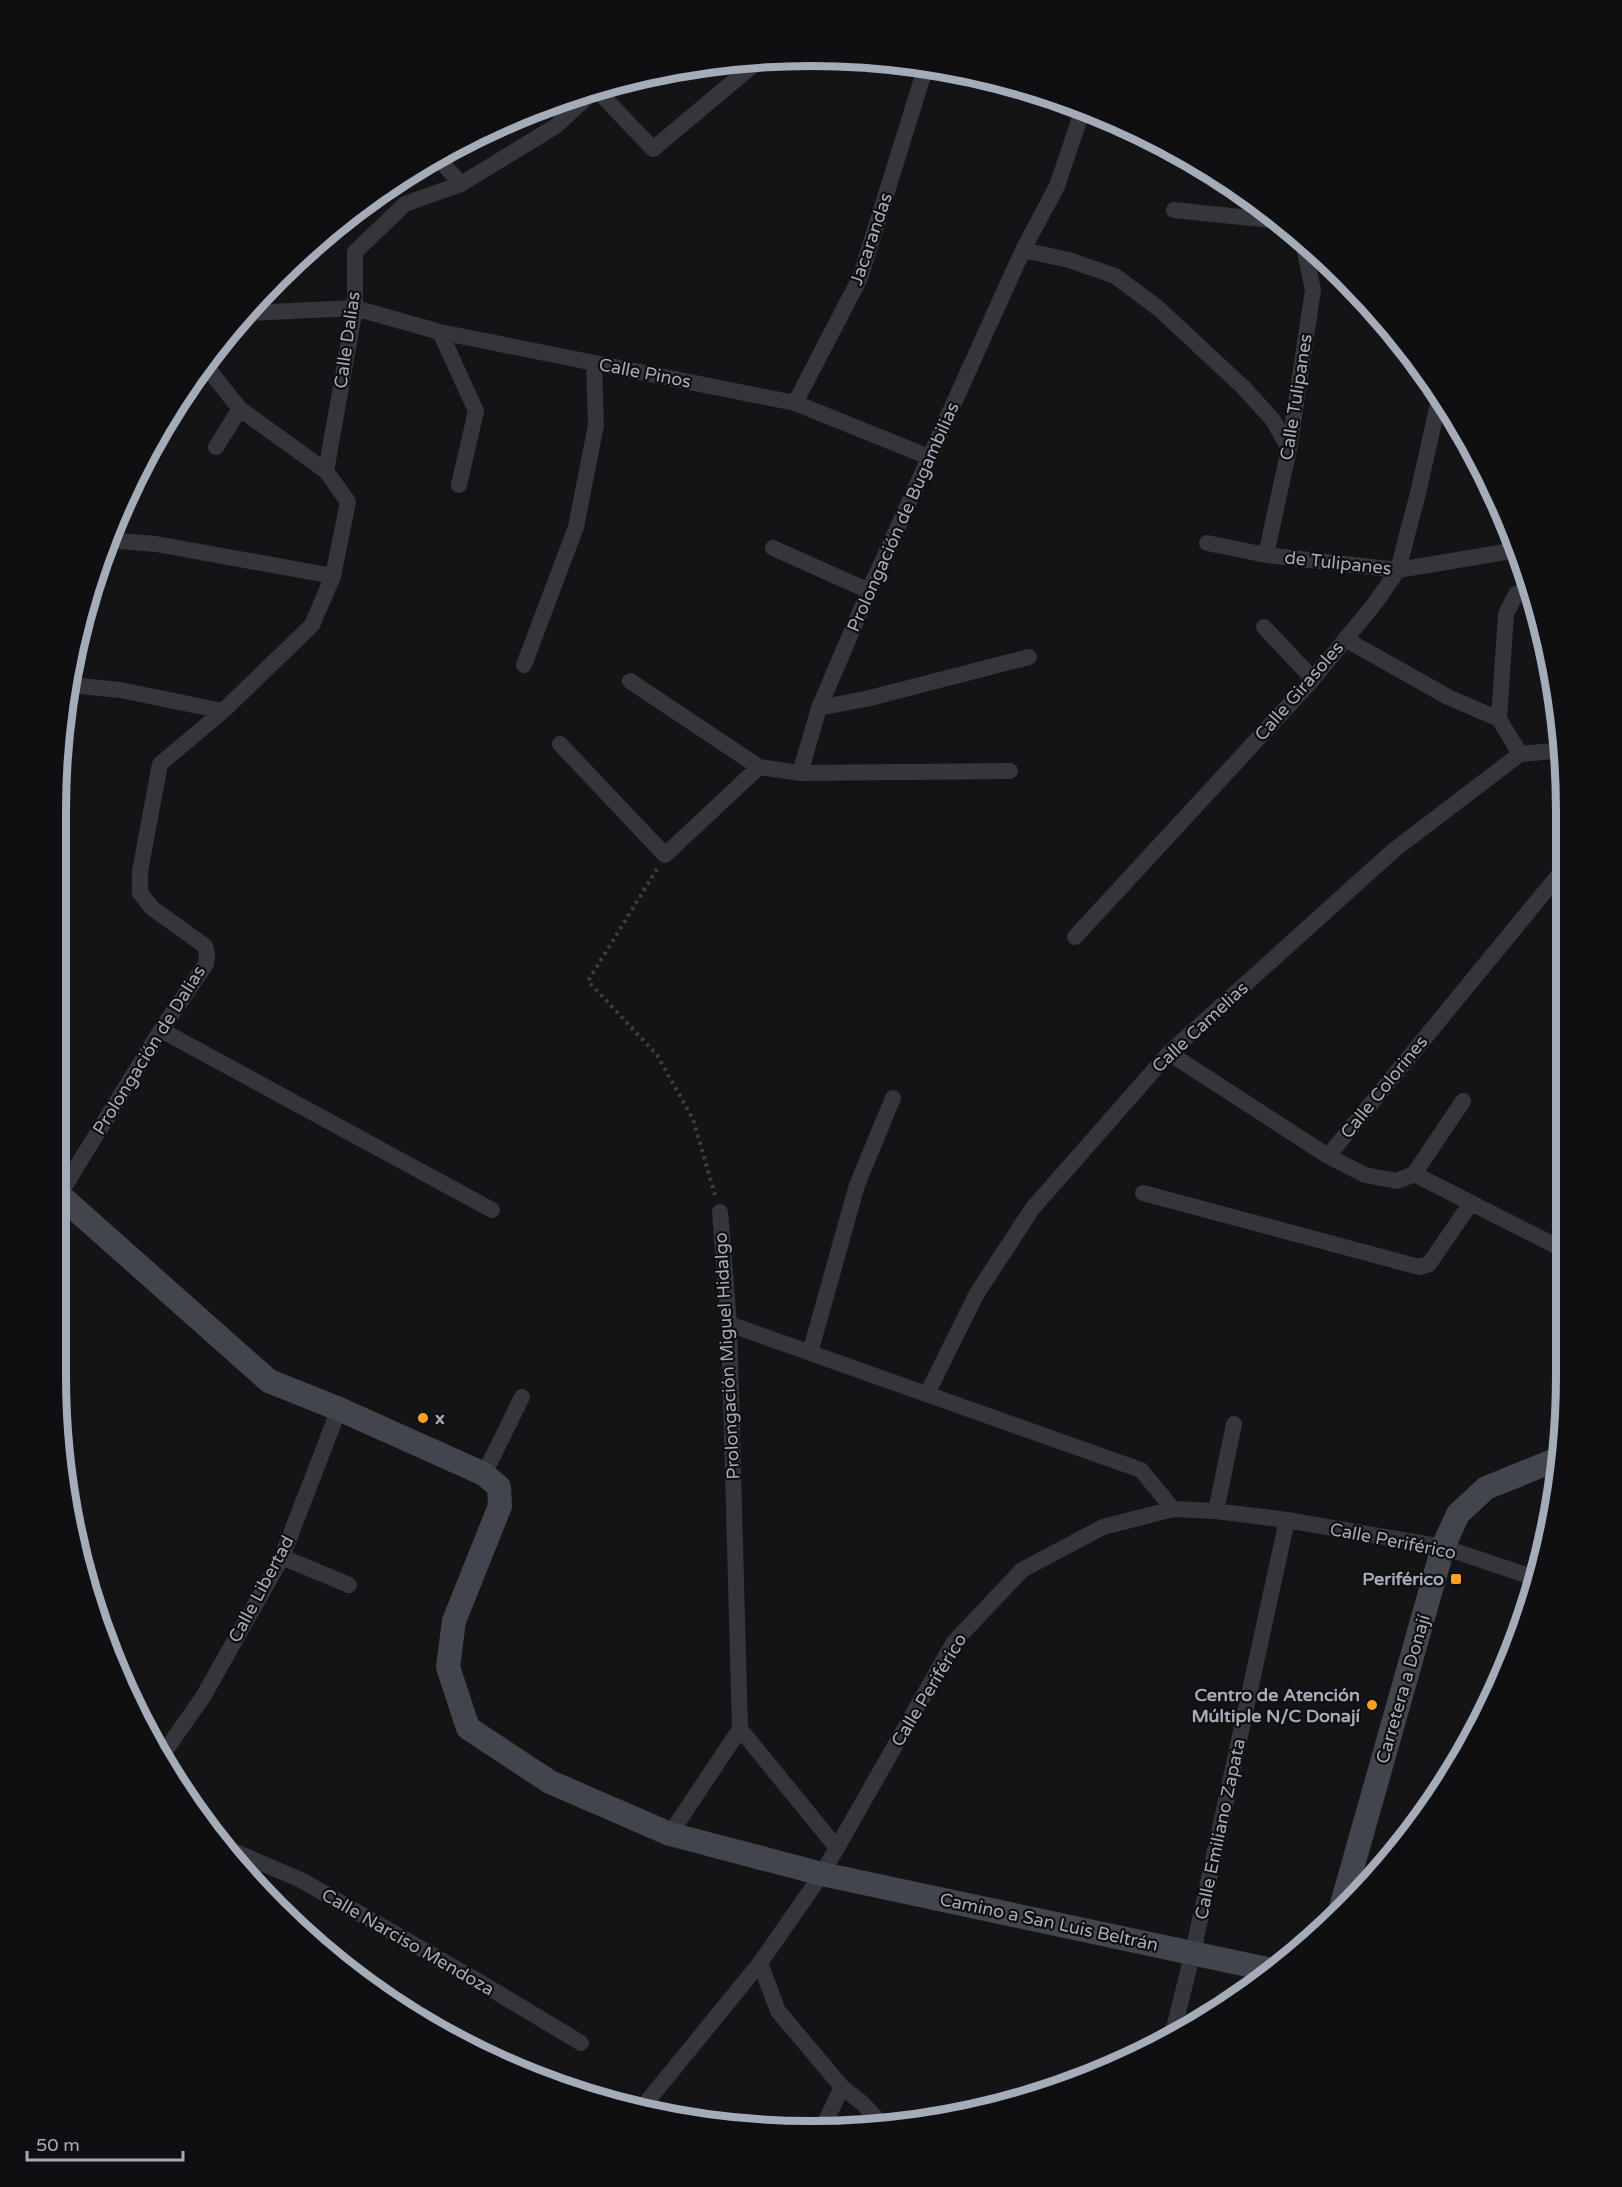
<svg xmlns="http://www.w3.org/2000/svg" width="1622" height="2187" viewBox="0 0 1622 2187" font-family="'Varela Round',sans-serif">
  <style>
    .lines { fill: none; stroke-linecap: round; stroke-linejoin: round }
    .path { stroke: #3b3e43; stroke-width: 4; stroke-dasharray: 3 4.5; stroke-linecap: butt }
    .street { stroke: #35363c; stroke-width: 16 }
    .secondary { stroke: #42464c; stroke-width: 24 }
    .poi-dot { fill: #ffa023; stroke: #0f0f11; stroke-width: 2 }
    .labels { text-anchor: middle; stroke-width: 4.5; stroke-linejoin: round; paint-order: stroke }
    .street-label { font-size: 18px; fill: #a4acb8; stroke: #0f0f11 }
    .poi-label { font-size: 18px; font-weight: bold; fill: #a4acb8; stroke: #0f0f11; text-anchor: end }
    .rim { fill: none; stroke: #a4acb8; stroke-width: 8 }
  </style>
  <rect width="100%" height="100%" fill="#141416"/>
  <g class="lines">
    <path class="path" d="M 657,869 L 588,981 L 657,1055 L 693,1119 L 715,1195"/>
    <path class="street" d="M 596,89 L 653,149 L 763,57
      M 438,158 L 461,184
      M 1174,210 L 1279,221
      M 1023,250 L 1069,260 L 1115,276 L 1158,308 L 1243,387 L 1273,420 L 1289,449
      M 247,313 L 355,308 L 440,332 L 795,403 L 929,457
      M 440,332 L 476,411 L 459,485
      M 205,365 L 240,409
      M 795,403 L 860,278 L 926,66
      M 326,471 L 355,308 L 355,252 L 405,204 L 461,184 L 556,126 L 596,89
      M 107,540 L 156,544 L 333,576
      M 1207,543 L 1266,555 L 1398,570 L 1517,550
      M 773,548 L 869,591
      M 1266,555 L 1289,449 L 1313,290 L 1302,238
      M 1264,627 L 1313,679
      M 1345,639 L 1448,697 L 1499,719
      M 524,665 L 576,527 L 596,425 L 594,363
      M 630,681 L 759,767
      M 70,685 L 120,690 L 223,711
      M 819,708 L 870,698 L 1029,657
      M 560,744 L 665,855 L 759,767 L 800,773 L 819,708 L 869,591 L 1023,250 L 1057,186 L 1083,109
      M 1520,754 L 1499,719 L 1506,614 L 1516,594 L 1527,588
      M 800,773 L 1010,771
      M 1075,937 L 1313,679 L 1376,602 L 1398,570 L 1418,493 L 1439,400
      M 161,1030 L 492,1210
      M 1169,1053 L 1328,1156 L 1561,872
      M 1328,1156 L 1365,1175 L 1397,1181 L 1414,1174 L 1463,1101
      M 1414,1174 L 1564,1250
      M 1143,1193 L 1419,1267 L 1429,1264 L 1471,1203
      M 56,1200 L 161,1030 L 206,964 L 207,955 L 205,946 L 152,908 L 140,893 L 140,871 L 160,764 L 223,711 L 312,625 L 333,576 L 348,502 L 326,471 L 240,409 L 216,447
      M 720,1212 L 729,1324 L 740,1729 L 837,1848
      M 729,1324 L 1141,1470 L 1173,1509
      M 810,1353 L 857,1185 L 893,1098
      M 927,1394 L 976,1295 L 1032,1209 L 1169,1053 L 1394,850 L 1520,754 L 1554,751 L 1560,748
      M 484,1474 L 522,1397
      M 1216,1511 L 1234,1424
      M 282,1557 L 349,1585
      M 160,1758 L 203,1697 L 282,1557 L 339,1409
      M 670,1834 L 740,1729
      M 231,1850 L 301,1880 L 476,1980 L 581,2043
      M 760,1963 L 778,2011 L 842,2087 L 862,2103 L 884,2126
      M 1173,2032 L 1193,1952 L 1287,1520
      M 641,2109 L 760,1963 L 822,1874 L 954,1642 L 1022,1570 L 1103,1527 L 1173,1509 L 1216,1511 L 1287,1520 L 1443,1547 L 1538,1579
      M 823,2127 L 842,2087"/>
    <path class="secondary" d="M 56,1192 L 269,1381 L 339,1409 L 484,1474 L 499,1487 L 500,1506 L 454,1621 L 448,1667 L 468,1728 L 550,1782 L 670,1834 L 822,1874 L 1276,1971
      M 1340,1911 L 1443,1547 L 1458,1514 L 1486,1488 L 1560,1458"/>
  </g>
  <g class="poi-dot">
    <circle cx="423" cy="1418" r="6"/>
    <rect x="1450" y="1573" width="12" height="12" rx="3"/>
    <circle cx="1372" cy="1705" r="6"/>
  </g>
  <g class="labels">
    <g class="street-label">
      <text transform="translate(871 239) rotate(-71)" y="6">Jacarandas</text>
      <text transform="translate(347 340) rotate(-82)" y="6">Calle Dalias</text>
      <text transform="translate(645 373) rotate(11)" y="6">Calle Pinos</text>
      <text transform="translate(1296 397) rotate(-81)" y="6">Calle Tulipanes</text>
      <text transform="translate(903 517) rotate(-66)" y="6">Prolongación de Bugambilias</text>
      <text transform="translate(1338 563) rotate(6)" y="6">de Tulipanes</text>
      <text transform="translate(1299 691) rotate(-49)" y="6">Calle Girasoles</text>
      <text transform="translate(1200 1027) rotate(-43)" y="6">Calle Camelias</text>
      <text transform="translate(149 1050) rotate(-58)" y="6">Prolongación de Dalias</text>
      <text transform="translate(1384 1087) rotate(-51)" y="6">Calle Colorines</text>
      <text transform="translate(727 1356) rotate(-93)" y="6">Prolongación Miguel Hidalgo</text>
      <text transform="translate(1393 1541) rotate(11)" y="6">Calle Periférico</text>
      <text transform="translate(261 1589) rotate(-62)" y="6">Calle Libertad</text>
      <text transform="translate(1403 1689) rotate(-74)" y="6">Carretera a Donají</text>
      <text transform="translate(929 1690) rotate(-59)" y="6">Calle Periférico</text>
      <text transform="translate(1220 1829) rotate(-78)" y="6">Calle Emiliano Zapata</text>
      <text transform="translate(1049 1922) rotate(12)" y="6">Camino a San Luis Beltrán</text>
      <text transform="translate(408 1942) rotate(30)" y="6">Calle Narciso Mendoza</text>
    </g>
    <g class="poi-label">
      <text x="435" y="1424" text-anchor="start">x</text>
      <text x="1444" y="1585">Periférico</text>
      <text x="1360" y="1701">Centro de Atención<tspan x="1360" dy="21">Múltiple N/C Donají</tspan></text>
    </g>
  </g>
  <path d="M0 0H1622V2187H0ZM811 66H811A745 745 0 0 1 1556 811V1376A745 745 0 0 1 811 2121H811A745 745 0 0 1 66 1376V811A745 745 0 0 1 811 66Z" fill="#0f0f11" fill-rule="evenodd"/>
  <path class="rim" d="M811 66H811A745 745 0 0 1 1556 811V1376A745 745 0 0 1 811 2121H811A745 745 0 0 1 66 1376V811A745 745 0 0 1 811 66Z"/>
  <path d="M27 2151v9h156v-9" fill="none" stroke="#a4acb8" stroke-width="3"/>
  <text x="36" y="2151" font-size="18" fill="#a4acb8" stroke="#0f0f11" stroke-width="4.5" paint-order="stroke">50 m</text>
</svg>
